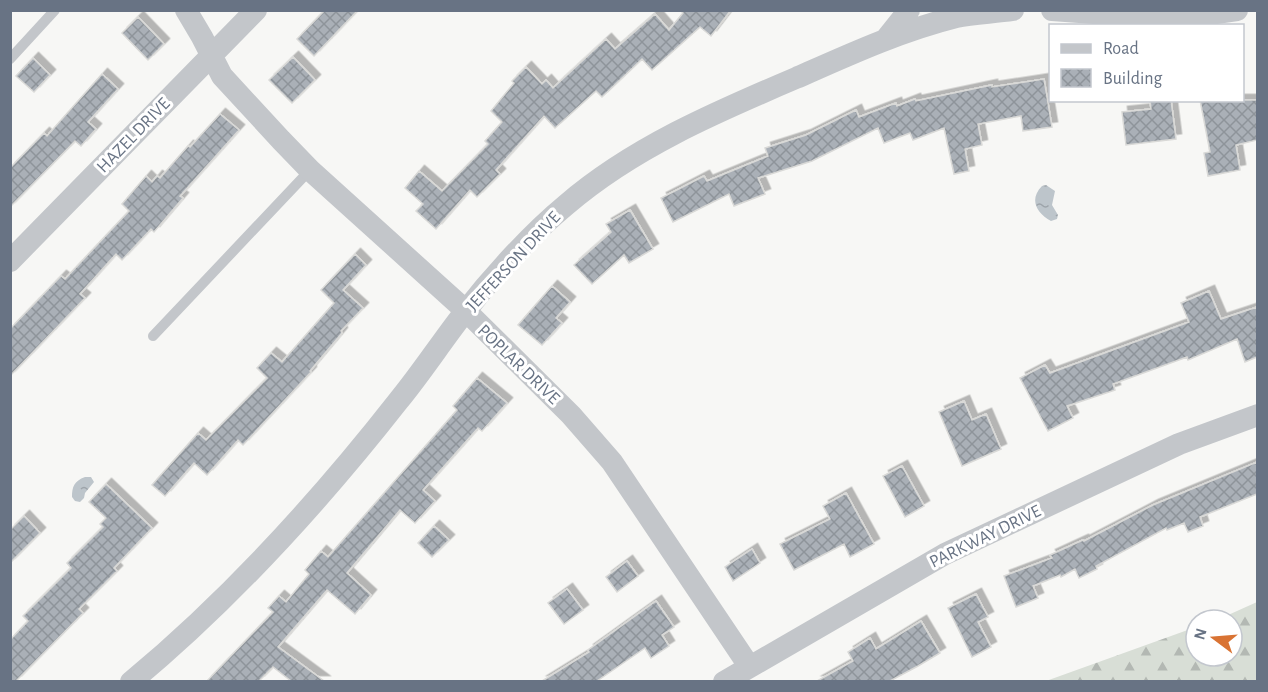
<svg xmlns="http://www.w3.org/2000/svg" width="1268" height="692" viewBox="0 0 1268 692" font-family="'Alegreya Sans',sans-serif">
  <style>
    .forest { fill: url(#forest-firs) }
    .water { fill: url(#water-ripples) }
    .building { fill: url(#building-cross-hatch); stroke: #d9d9d7; stroke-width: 1.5; filter: url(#shadow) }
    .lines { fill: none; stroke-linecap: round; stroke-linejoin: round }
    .lane { stroke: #c3c6ca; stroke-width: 10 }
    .street { stroke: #c3c6ca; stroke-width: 22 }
    .labels { text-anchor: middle; stroke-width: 6; stroke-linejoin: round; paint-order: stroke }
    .street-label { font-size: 18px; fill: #687384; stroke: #fff }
  </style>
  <defs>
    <pattern id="forest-firs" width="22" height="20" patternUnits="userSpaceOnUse" patternTransform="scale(1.5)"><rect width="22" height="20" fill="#d8ded6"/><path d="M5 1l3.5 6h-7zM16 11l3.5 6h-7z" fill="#b3b8b3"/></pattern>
    <pattern id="water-ripples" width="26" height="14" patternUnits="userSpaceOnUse" patternTransform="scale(1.5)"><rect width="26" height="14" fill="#bdc5cb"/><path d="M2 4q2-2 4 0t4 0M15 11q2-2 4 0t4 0" fill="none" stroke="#9da4aa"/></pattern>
    <pattern id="building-cross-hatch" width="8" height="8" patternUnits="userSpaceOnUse" patternTransform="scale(1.5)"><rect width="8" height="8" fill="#aab0b7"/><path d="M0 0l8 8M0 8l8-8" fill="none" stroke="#8e949a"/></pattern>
    <filter id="shadow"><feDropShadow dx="5.5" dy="-5.5" stdDeviation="0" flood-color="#0004"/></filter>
  </defs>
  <rect width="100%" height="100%" fill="#f7f7f5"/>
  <path class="forest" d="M 1257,602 L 1257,681 L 1046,681 L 1196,627 L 1196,656 L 1232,656 L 1232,620 L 1217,620 Z"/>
  <path class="water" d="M 1046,185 L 1055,191 L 1052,205 L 1058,215 L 1057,219 L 1051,221 C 1036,213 1029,199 1042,186 Z
    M 85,477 L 91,477 L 94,482 L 85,493 L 84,498 L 80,502 L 75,501 L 72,497 C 72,487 74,481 85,477 Z"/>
  <path class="building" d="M 325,10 L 358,10 L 314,56 L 297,39 Z
    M 680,10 L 731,10 L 711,36 L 700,27 L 652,70 L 642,59 L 602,97 L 596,91 L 555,128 L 544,116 L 496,170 L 500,174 L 477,197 L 470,190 L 436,229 L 416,211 L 423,204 L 405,188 L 419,171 L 442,191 L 488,144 L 485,141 L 502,122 L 491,111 L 514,83 L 512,81 L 526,67 L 542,84 L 546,80 L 553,88 L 606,39 L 615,49 L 655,14 L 669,30 L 683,13 Z
    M 138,17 L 164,44 L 148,60 L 122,33 Z
    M 293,57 L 315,80 L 292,103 L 269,80 Z
    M 33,58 L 50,75 L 34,92 L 16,76 Z
    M 102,74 L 118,89 L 88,122 L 96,129 L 81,146 L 75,141 L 10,207 L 10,168 L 44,133 L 47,136 Z
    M 1044,79 L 1052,127 L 1023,131 L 1021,116 L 978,124 L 982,145 L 965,149 L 969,171 L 954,174 L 944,128 L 913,140 L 910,133 L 884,143 L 878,128 L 812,161 L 758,178 L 765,194 L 734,206 L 729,194 L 673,222 L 661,198 L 704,176 L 707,181 L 768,156 L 765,148 L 806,135 L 856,110 L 859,117 L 896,103 L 897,106 L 915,99 L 916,101 L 992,85 L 992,87 Z
    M 1150,100 L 1171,100 L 1176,139 L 1126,145 L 1122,112 L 1151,109 Z
    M 1200,100 L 1257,100 L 1257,140 L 1236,145 L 1240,170 L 1208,176 L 1204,153 L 1210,152 Z
    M 220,114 L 239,130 L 180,196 L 183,198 L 154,232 L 151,229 L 122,260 L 116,254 L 80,294 L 85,298 L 10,376 L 10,329 L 61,276 L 65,279 L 129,211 L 122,204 L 146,176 L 152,182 L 157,176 L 160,178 L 188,146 L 190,147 Z
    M 630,210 L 653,249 L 629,263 L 624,255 L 592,284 L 574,265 L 611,232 L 606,224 Z
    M 355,254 L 366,265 L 343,290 L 363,308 L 341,331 L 342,333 L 310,371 L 311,372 L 243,445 L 238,440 L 207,475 L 194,463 L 165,496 L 152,485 L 198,433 L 206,440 L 267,378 L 257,368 L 271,353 L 282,362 L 334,303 L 321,290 Z
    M 552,286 L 570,302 L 556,318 L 562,323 L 542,345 L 518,325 Z
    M 1209,291 L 1221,319 L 1257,307 L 1257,357 L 1245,362 L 1237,339 L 1188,360 L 1187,357 L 1113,384 L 1115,390 L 1067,406 L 1073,418 L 1048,431 L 1020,378 L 1045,365 L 1050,373 L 1189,322 L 1181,303 Z
    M 477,378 L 507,403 L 482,431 L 478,428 L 423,490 L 435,501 L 415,523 L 400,510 L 347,573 L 371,595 L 355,614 L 327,590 L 278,647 L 324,681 L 291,681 L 273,667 L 259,681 L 207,681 L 273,612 L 268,608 L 279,596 L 286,602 L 309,574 L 305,570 L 321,551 L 328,557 L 457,410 L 453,406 Z
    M 964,401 L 972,420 L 986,414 L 1001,449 L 962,466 L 939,412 Z
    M 1257,462 L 1257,494 L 1200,517 L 1203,526 L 1188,532 L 1184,523 L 1167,530 L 1166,528 L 1096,566 L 1097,569 L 1079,578 L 1075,569 L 1061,577 L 1060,575 L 1033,586 L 1038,598 L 1016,607 L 1004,576 L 1052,558 L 1050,555 L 1083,540 L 1084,541 L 1153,505 Z
    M 902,466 L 924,506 L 905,517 L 883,476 Z
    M 106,484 L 152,528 L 114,568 L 117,571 L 79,609 L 83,613 L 16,681 L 10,681 L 10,640 L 28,621 L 23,616 L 71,568 L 67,563 L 103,527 L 100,524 L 106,518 L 89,502 Z
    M 846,493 L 874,544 L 850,557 L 844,544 L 794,570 L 780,544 L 830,519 L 823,506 Z
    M 24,516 L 40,533 L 10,563 L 10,530 Z
    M 434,526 L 449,540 L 432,557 L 418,543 Z
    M 752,549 L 760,563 L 733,581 L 725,567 Z
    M 627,561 L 638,576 L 617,592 L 606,577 Z
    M 567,589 L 583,610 L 564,624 L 548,603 Z
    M 976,594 L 988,617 L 978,622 L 991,647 L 972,657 L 948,608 Z
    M 656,601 L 674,627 L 662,635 L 669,646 L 651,658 L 645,648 L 597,681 L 542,681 L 589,652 L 588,650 Z
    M 921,621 L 940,653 L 918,666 L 890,681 L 817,681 L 853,661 L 848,652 L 870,638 L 876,649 Z"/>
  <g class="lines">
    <path class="lane" d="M 10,59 L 55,10
      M 153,336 L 310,170"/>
    <path class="street" d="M 186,10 L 202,37 L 222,76 L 281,140 L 310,170 L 465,310 L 571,415 L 612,462 L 749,666
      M 1052,10 L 1175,19 L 1237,10
      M 885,40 L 909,10
      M 10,261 L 256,10
      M 131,682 C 231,599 319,502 399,400 C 422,372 442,341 464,313 C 492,277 531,234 566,205 C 632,148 716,112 796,78 C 848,55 900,31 956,17 C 974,13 994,13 1013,10
      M 724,682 L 945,554 L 1179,444 L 1258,415"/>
  </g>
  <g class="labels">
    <g class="street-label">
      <text transform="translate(133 135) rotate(-46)" y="6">HAZEL DRIVE</text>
      <text transform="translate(513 261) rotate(-47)" y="6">JEFFERSON DRIVE</text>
      <text transform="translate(519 364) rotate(44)" y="6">POPLAR DRIVE</text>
      <text transform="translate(985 536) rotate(-26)" y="6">PARKWAY DRIVE</text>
    </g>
  </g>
  <rect width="1268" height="692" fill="none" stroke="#687384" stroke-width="24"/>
  <rect x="1049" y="24" width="195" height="78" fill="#ffffff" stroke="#c3c7ce" stroke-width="1.5"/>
  <rect x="1061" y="44" width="30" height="9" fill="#c3c6ca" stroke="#c3c7ce" stroke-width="1.5"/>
  <text x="1103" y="54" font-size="18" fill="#687384">Road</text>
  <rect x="1061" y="69" width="30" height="18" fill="url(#building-cross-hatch)" stroke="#c3c7ce" stroke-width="1.5"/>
  <text x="1103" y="84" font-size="18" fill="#687384">Building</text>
  <g transform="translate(1214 638) rotate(286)"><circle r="28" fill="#ffffff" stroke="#c3c7ce" stroke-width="1.5"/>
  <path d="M0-4.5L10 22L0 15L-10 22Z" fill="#d97333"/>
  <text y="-9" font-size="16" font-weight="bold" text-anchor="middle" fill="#687384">N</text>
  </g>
</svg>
